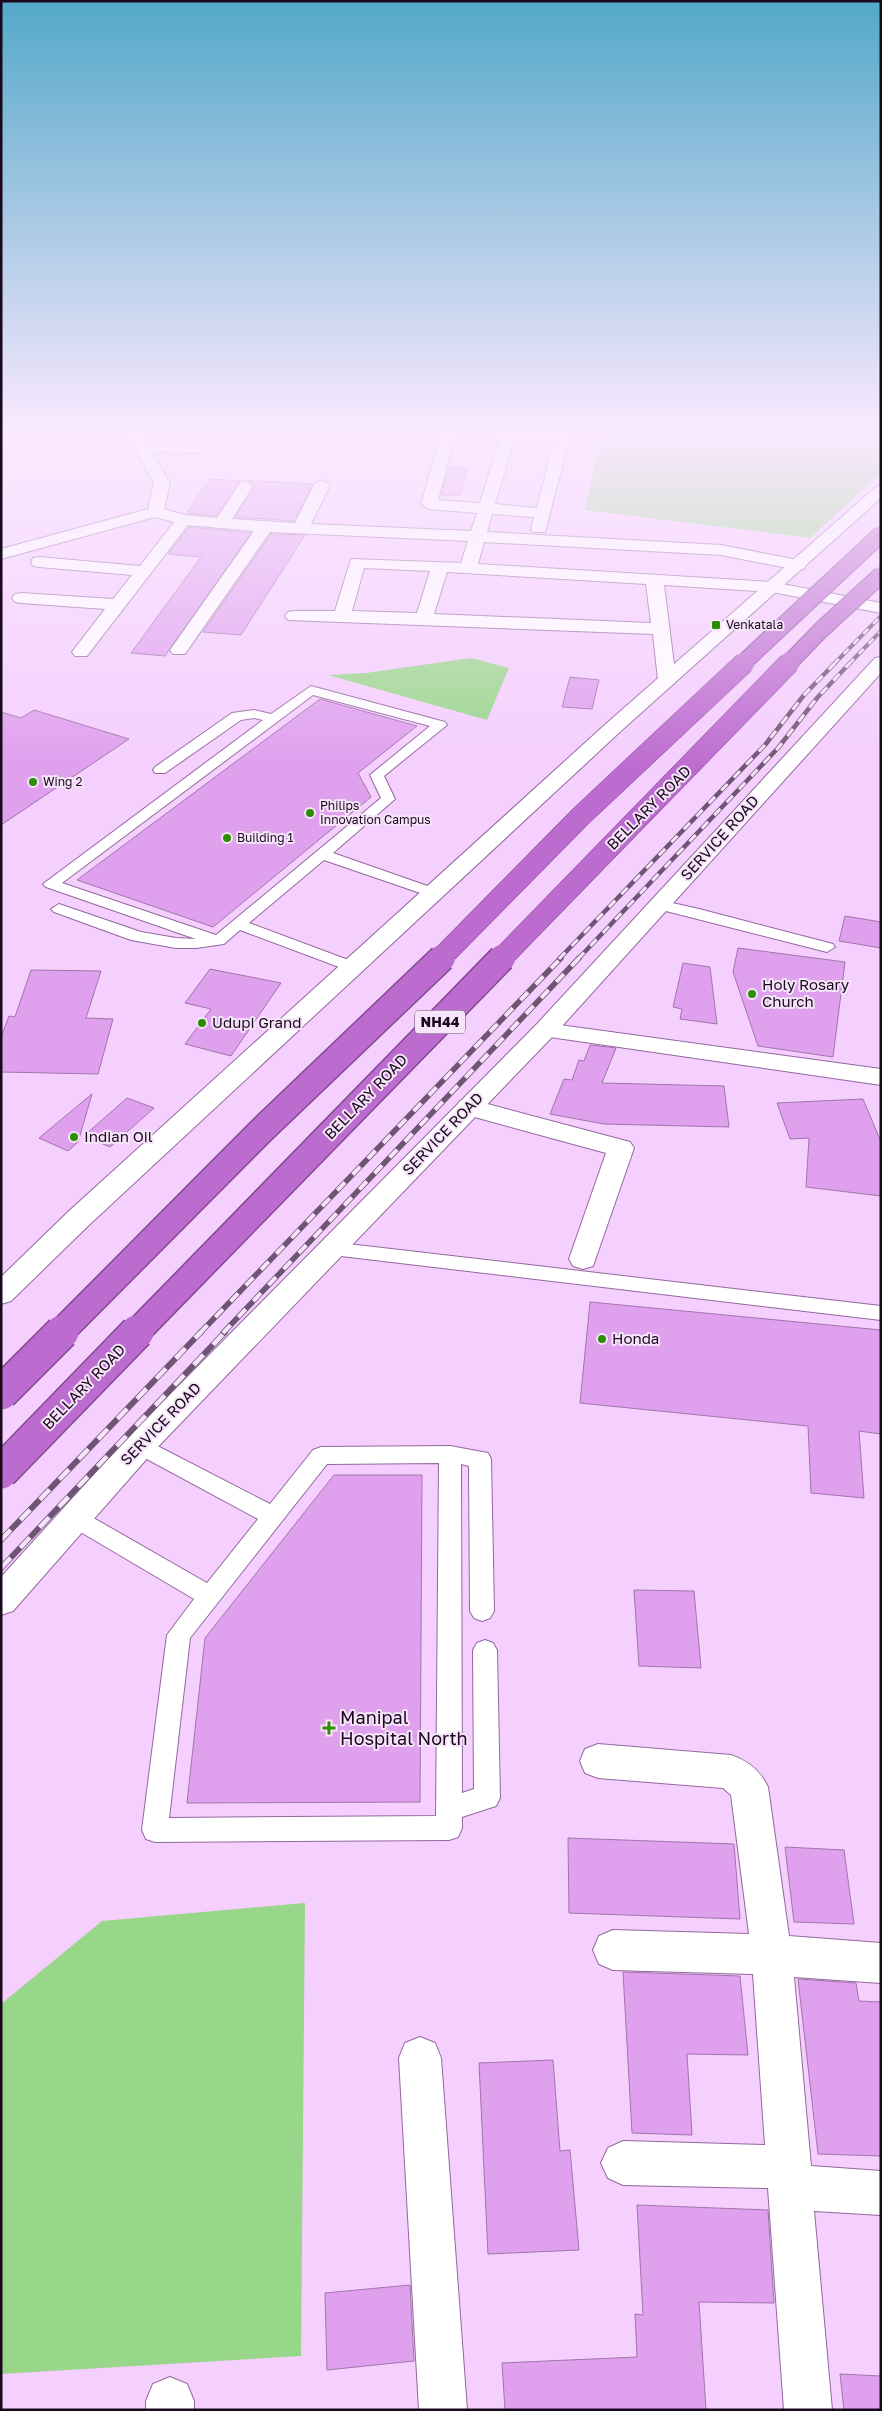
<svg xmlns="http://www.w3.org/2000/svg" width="882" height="2411" viewBox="0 0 882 2411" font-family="'Golos Text',sans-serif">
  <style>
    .green { fill: #98d689 }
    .building { fill: #dfa0ee; stroke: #a175ab }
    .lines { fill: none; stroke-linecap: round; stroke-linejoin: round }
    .lane-casing { stroke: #93689d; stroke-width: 2 }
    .street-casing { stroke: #93689d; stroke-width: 2 }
    .secondary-casing { stroke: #93689d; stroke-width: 2 }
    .lane { fill: #fff; fill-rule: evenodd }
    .street { fill: #fff; fill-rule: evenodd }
    .secondary { fill: #fff; fill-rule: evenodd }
    .rail-far3-casing { stroke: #6e5574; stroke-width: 4 }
    .rail-far2-casing { stroke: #6e5574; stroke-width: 4.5 }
    .rail-far1-casing { stroke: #6e5574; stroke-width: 5.5 }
    .rail-casing { stroke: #6e5574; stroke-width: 6 }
    .rail-far3 { stroke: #f7e4fb; stroke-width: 2.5; stroke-dasharray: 7; stroke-linecap: butt }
    .rail-far2 { stroke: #f7e4fb; stroke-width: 3; stroke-dasharray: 9; stroke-linecap: butt }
    .rail-far1 { stroke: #f7e4fb; stroke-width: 4; stroke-dasharray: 11; stroke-linecap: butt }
    .rail { stroke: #f7e4fb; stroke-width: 4.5; stroke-dasharray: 14; stroke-linecap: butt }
    .highway-bridge-far3-casing { stroke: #834991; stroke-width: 18; stroke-linecap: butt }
    .highway-bridge-far2-casing { stroke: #834991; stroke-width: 22; stroke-linecap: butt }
    .highway-bridge-far1-casing { stroke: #834991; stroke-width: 29; stroke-linecap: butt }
    .highway-bridge-casing { stroke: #834991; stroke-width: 36; stroke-linecap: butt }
    .highway-bridge-far3 { stroke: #bc6ccf; stroke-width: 16 }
    .highway-bridge-far2 { stroke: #bc6ccf; stroke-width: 21 }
    .highway-bridge-far1 { stroke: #bc6ccf; stroke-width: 26 }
    .highway-bridge { stroke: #bc6ccf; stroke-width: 33 }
    .poi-dot { fill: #2c8d02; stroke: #f7e4fb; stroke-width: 2 }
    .labels { text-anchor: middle; stroke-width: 4; stroke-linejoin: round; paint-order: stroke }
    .far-poi-label { font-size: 12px; fill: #19091d; stroke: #f7e4fb; text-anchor: start }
    .shield { fill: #f7e4fb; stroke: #5c4b60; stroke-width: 1 }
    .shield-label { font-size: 14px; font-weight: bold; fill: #19091d }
    .street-label { font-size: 15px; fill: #19091d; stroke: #f7e4fb }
    .poi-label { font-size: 15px; fill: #19091d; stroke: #f7e4fb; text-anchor: start }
    .near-poi-label { font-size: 18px; fill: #19091d; stroke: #f7e4fb; text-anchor: start }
  </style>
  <rect width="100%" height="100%" fill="#f5cffe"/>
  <path class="green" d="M 602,432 L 881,432 L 881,473 L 810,538 L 585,510 Z
    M 471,658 L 509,668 L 487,720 L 328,675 L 366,673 Z
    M 305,1903 L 301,2356 L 1,2374 L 1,2004 L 102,1921 Z"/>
  <path class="building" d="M 449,467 L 468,468 L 460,495 L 441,495 Z
    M 210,479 L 241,481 L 216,516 L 187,513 Z
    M 248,481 L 256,481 L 313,484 L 294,521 L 235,517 L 255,487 Z
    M 189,527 L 251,533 L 165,656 L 131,653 L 201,557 L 168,554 Z
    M 271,534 L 305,535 L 241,635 L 203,632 Z
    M 570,677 L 599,680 L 592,709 L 562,707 Z
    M 320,699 L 417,726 L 358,773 L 371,797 L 213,927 L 77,880 Z
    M 34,710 L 129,739 L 1,825 L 1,712 L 21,718 Z
    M 845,916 L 881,922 L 881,948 L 839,941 Z
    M 738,948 L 845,962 L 833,1057 L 758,1046 L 733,972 Z
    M 683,963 L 710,967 L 717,1024 L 680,1019 L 682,1009 L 673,1007 Z
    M 210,969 L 281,983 L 231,1056 L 185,1044 L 211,1009 L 185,1003 Z
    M 31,970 L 101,971 L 86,1018 L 113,1019 L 98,1074 L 1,1072 L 1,1037 L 9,1016 L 15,1017 Z
    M 590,1045 L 616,1048 L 602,1083 L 724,1086 L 729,1127 L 604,1124 L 550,1114 L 564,1079 L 572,1080 L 579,1060 L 584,1061 Z
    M 92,1094 L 78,1142 L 68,1151 L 39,1138 Z
    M 127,1098 L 154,1108 L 110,1147 L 84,1136 Z
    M 863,1099 L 881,1142 L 881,1196 L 806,1187 L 809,1138 L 790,1139 L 777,1103 Z
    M 590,1302 L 881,1330 L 881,1434 L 859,1431 L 864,1498 L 811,1493 L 808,1426 L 580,1403 Z
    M 334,1475 L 422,1475 L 420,1802 L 187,1803 L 205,1638 Z
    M 634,1590 L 694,1591 L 701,1668 L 639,1666 Z
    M 568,1838 L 734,1844 L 740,1919 L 569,1913 Z
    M 785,1847 L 844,1850 L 854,1924 L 794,1922 Z
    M 623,1972 L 740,1976 L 748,2055 L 687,2054 L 692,2135 L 632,2133 Z
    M 798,1979 L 856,1983 L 859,2001 L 881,2002 L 881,2156 L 818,2154 Z
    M 553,2060 L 560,2151 L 570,2150 L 579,2250 L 488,2254 L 479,2063 Z
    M 637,2205 L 768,2210 L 774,2303 L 699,2302 L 706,2410 L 505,2410 L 502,2363 L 637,2357 L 635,2314 L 643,2315 Z
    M 410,2285 L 414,2361 L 327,2370 L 325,2293 Z
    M 840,2374 L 881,2376 L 881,2410 L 844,2410 Z"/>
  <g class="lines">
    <defs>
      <path id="lane" d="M 142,446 L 199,447 L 204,450 L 199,453 L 138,451 L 137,449 Z
        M 311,686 L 445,722 L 447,725 L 384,776 L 395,799 L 333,853 L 439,890 L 442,893 L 439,896 L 429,896 L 324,860 L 249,923 L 359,964 L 361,967 L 359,970 L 347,970 L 240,930 L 224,944 L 196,948 L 176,948 L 131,940 L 54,912 L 51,909 L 59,904 L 141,932 L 176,938 L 196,939 L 46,887 L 43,884 L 263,720 L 254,718 L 241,720 L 165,773 L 155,773 L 153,770 L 155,767 L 232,713 L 254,710 L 271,714 ZM 313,695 L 430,726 L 370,775 L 381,798 L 216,935 L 62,883 Z
        M 659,900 L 699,909 L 833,944 L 835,947 L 827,952 L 654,908 L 651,905 Z
        M 331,1242 L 881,1306 L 881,1320 L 324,1254 L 321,1249 L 324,1244 Z
        M 140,1437 L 270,1504 L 313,1450 L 321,1447 L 450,1446 L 488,1453 L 491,1459 L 494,1611 L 490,1618 L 482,1621 L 474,1618 L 470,1611 L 469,1466 L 461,1464 L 462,1793 L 474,1789 L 473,1650 L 477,1643 L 485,1640 L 493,1643 L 497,1650 L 500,1798 L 496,1806 L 462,1817 L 462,1828 L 458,1837 L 449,1840 L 155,1842 L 146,1839 L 142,1830 L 167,1635 L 194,1599 L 67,1524 L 64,1518 L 67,1512 L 75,1509 L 83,1512 L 207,1583 L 258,1519 L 132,1451 L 129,1445 L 132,1439 ZM 439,1463 L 436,1816 L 169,1818 L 190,1638 L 327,1464 Z"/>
      <path id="street" d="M 128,432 L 144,432 L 149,449 L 170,483 L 164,509 L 185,515 L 217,518 L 240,483 L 245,481 L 253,486 L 232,519 L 295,523 L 314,485 L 322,480 L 330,485 L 311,524 L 471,531 L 477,513 L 429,509 L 421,504 L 442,432 L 456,432 L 438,500 L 480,503 L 500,438 L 466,436 L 461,435 L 459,432 L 571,432 L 545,532 L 533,532 L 531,529 L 534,517 L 492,514 L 487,532 L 721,545 L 798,560 L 804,561 L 806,565 L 804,569 L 798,570 L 721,555 L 484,542 L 478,564 L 772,582 L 881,603 L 881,613 L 772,592 L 664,585 L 676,680 L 674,684 L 660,684 L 658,680 L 653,634 L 288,620 L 285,616 L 288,612 L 294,611 L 335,611 L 351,559 L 461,563 L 468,541 L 270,532 L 185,654 L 173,654 L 170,650 L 254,531 L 188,525 L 87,656 L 75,656 L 72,652 L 105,609 L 21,603 L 15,602 L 12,598 L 15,594 L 21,593 L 113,599 L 132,575 L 39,567 L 33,566 L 31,562 L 33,558 L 39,557 L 140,566 L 174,522 L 155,517 L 1,559 L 1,549 L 148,509 L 154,483 L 135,449 L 131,436 ZM 514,439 L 554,441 L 537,508 L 495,504 ZM 364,568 L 430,571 L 417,613 L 352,611 ZM 447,572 L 646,584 L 651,623 L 434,614 Z
        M 545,1023 L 881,1069 L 881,1085 L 536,1035 L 533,1030 L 536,1025 Z
        M 469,1099 L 630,1142 L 634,1148 L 593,1266 L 583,1269 L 573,1266 L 569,1259 L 606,1153 L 460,1113 L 456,1107 L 460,1101 Z
        M 598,1744 L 731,1755 C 748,1761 760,1770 768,1787 L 789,1936 L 881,1943 L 881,1983 L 794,1977 L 811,2166 L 881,2171 L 881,2215 L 814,2211 L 832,2410 L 784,2410 L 768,2188 L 623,2185 L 608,2178 L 601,2163 L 608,2148 L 623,2141 L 765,2145 L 753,1974 L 613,1970 L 599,1964 L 593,1950 L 599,1936 L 613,1930 L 749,1934 L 731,1795 L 723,1788 L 598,1778 L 585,1773 L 580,1761 L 585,1749 Z
        M 420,2037 L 435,2043 L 441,2058 L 467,2410 L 419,2410 L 399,2058 L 405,2043 Z
        M 170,2377 L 187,2384 L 194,2401 L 194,2410 L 146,2410 L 146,2401 L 153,2384 Z"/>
      <path id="secondary" d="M 881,485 L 881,498 L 622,730 L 89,1225 L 11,1301 L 1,1304 L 1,1277 L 69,1211 L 608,722 L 876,487 Z
        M 881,657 L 881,673 L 554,1035 L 151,1454 L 13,1611 L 1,1615 L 1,1577 L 129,1436 L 536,1025 L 875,658 Z"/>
    </defs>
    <use href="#lane" class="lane-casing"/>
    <use href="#street" class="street-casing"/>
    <use href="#secondary" class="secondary-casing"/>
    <use href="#lane" class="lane"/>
    <use href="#street" class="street"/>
    <use href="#secondary" class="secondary"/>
    <defs>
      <path id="rail-far3" d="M 834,664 L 881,616
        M 849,664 L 881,631"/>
      <path id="rail-far2" d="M 559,959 L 765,745 L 804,695 L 835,663
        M 578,959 L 778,748 L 817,698 L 850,663"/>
      <path id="rail-far1" d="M 200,1333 L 561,958
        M 223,1333 L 579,958"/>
      <path id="rail" d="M 1,1540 L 201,1332
        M 1,1568 L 225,1332"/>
    </defs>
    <use href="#rail-far3" class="rail-far3-casing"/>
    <use href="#rail-far2" class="rail-far2-casing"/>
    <use href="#rail-far1" class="rail-far1-casing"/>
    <use href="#rail" class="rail-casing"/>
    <use href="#rail-far3" class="rail-far3"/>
    <use href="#rail-far2" class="rail-far2"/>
    <use href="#rail-far1" class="rail-far1"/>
    <use href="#rail" class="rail"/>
    <defs>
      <path id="highway-bridge-far3" d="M 742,664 L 881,534
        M 788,664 L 821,630 L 881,575"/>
      <path id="highway-bridge-far2" d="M 440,959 L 581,816 L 744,663
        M 501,959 L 789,663"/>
      <path id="highway-bridge-far1" d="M 60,1333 L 263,1129 L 442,958
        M 136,1333 L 502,958"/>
      <path id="highway-bridge" d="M 1,1393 L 62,1332
        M 1,1472 L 137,1332"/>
    </defs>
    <use href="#highway-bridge-far3" class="highway-bridge-far3-casing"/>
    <use href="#highway-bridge-far2" class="highway-bridge-far2-casing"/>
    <use href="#highway-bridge-far1" class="highway-bridge-far1-casing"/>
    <use href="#highway-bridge" class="highway-bridge-casing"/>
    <use href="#highway-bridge-far3" class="highway-bridge-far3"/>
    <use href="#highway-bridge-far2" class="highway-bridge-far2"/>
    <use href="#highway-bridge-far1" class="highway-bridge-far1"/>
    <use href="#highway-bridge" class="highway-bridge"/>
  </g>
  <linearGradient id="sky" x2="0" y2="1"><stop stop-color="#53a8c9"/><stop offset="0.56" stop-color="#fae9ff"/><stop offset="1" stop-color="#fae9ff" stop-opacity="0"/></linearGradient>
  <rect width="882" height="769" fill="url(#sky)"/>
  <g class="poi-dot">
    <rect x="711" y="620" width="10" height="10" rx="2.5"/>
    <circle cx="33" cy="782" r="5"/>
    <circle cx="310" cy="813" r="5"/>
    <circle cx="227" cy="838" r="5"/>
    <circle cx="752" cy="994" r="5"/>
    <circle cx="202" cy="1023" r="5"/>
    <circle cx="74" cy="1137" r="5"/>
    <circle cx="602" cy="1339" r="5"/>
    <path d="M326.5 1720.5h5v5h5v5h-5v5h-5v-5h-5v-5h5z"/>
  </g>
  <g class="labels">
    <g class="far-poi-label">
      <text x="726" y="629">Venkatala</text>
      <text x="43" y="786">Wing 2</text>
      <text x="320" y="810">Philips<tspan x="320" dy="14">Innovation Campus</tspan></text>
      <text x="237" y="842">Building 1</text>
    </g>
    <rect class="shield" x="415" y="1010.5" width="50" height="23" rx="4"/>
    <g class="shield-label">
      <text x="440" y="1027">NH44</text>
    </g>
    <g class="street-label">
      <text transform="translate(649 808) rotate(-45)" y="5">BELLARY ROAD</text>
      <text transform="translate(720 838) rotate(-48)" y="5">SERVICE ROAD</text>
      <text transform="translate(366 1097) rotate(-46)" y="5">BELLARY ROAD</text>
      <text transform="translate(443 1134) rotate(-46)" y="5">SERVICE ROAD</text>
      <text transform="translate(84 1387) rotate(-46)" y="5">BELLARY ROAD</text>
      <text transform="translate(161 1424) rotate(-46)" y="5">SERVICE ROAD</text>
    </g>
    <g class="poi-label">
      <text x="762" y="990">Holy Rosary<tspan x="762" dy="17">Church</tspan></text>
      <text x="212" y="1028">Udupi Grand</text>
      <text x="84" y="1142">Indian Oil</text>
      <text x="612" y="1344">Honda</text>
    </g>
    <g class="near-poi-label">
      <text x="340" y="1724">Manipal<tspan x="340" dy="21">Hospital North</tspan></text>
    </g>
  </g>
  <rect width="882" height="2411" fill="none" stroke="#19091d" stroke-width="5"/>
</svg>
